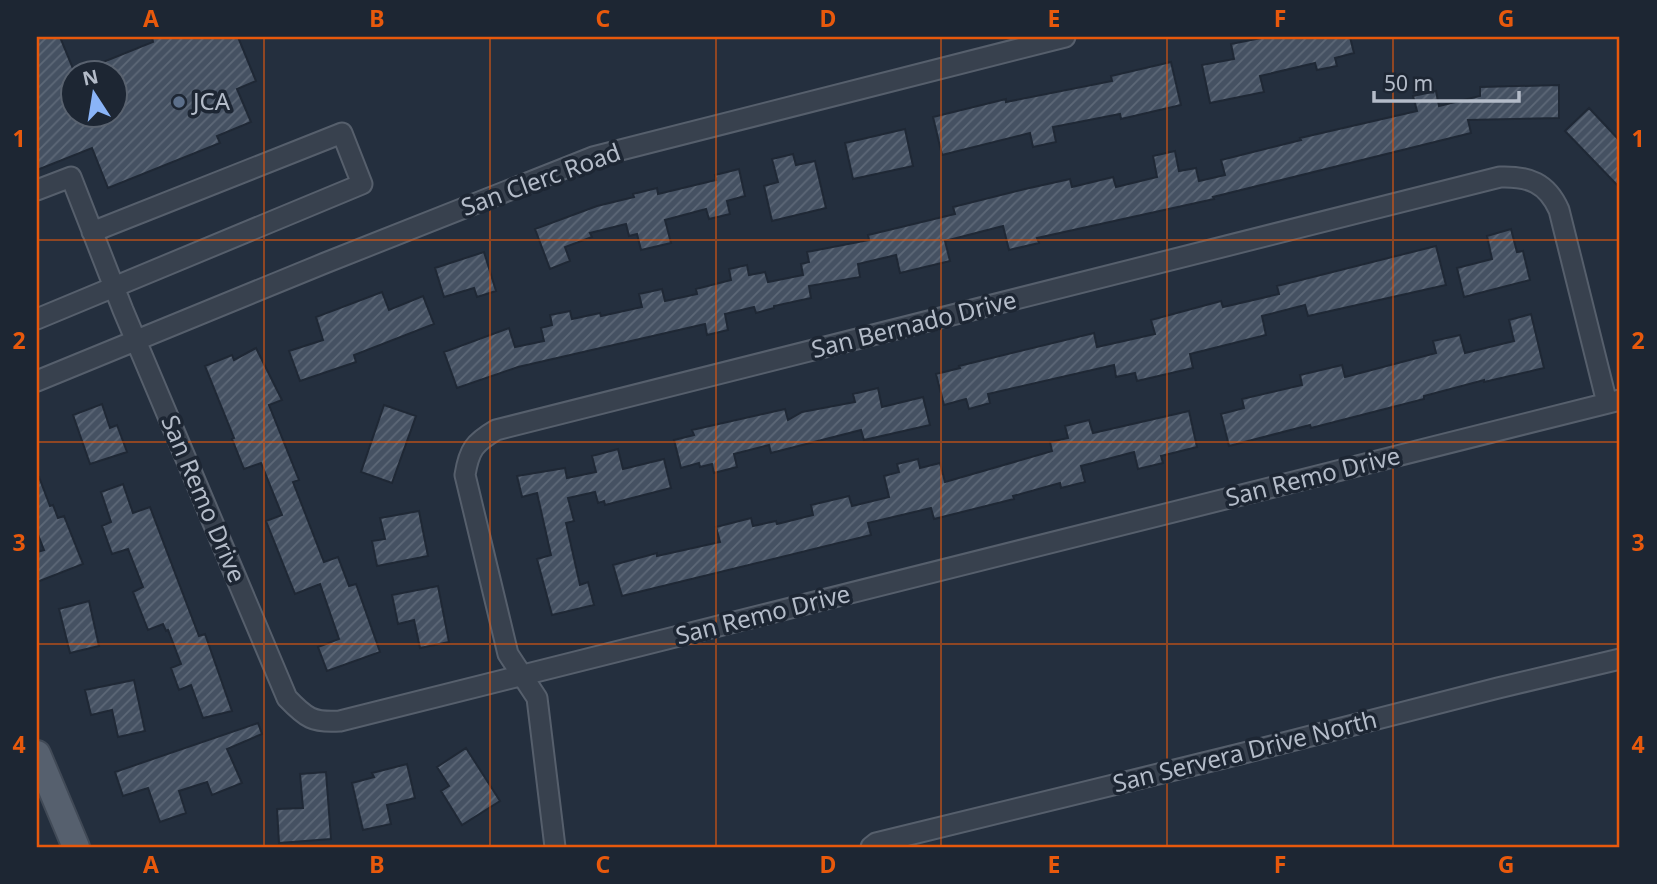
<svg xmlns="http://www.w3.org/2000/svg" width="1657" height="884" viewBox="0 0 1657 884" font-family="'Noto Sans',sans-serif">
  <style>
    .building { fill: url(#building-hatch); stroke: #1f2835; stroke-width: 2 }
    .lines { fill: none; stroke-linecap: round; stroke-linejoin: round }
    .minor-casing { stroke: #565f6c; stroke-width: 23 }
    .major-casing { stroke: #414a57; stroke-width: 30 }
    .minor { stroke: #38414e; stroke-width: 19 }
    .major { stroke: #56606e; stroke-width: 26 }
    .grid { fill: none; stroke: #e8590c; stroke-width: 2; stroke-opacity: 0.55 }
    .service-dot { fill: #5c6f8a; stroke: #1d2633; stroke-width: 2.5 }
    .labels { text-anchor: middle; stroke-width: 7; stroke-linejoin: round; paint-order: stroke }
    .poi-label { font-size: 24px; fill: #b4bcc9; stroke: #1d2633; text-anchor: start }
    .street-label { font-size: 24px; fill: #b4bcc9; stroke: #1d2633 }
    .neatline { fill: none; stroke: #e8590c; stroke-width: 2.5 }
    .grid-label { font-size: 23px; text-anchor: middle; font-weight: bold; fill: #e8590c }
  </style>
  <defs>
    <pattern id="building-hatch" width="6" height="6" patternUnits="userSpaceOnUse" patternTransform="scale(1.75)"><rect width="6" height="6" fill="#455162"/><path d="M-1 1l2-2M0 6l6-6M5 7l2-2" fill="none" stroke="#5d6877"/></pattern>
  </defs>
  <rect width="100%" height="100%" fill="#242f3e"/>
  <path class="building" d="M 37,37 L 60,37 L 74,71 L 74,116 L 116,116 L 116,74 L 76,73 L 153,42 L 152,37 L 238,37 L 256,81 L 237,89 L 251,122 L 217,136 L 220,143 L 108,188 L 92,148 L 37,170 Z
    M 1266,37 L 1350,37 L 1354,53 L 1335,58 L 1337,66 L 1317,70 L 1315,63 L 1260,76 L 1264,92 L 1210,103 L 1202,65 L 1234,59 L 1231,44 Z
    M 1171,62 L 1181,105 L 1121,119 L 1120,114 L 1053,127 L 1056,142 L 1033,147 L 1030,133 L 942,155 L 933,117 L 1006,99 L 1006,102 L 1112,81 L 1111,76 Z
    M 1559,85 L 1559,118 L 1468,120 L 1471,133 L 1213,197 L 1214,199 L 1037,238 L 1039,243 L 1009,250 L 1003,226 L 945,241 L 950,261 L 900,273 L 896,255 L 858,264 L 860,277 L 809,286 L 811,298 L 774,306 L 774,308 L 756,313 L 754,307 L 725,314 L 728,330 L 707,335 L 705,324 L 518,367 L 457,388 L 444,352 L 509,328 L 515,347 L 544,341 L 541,328 L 552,325 L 550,315 L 570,311 L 572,319 L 600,313 L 601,316 L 642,307 L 639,294 L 662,289 L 665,301 L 697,294 L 696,289 L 731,280 L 729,269 L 747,265 L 749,275 L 765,272 L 768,282 L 803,275 L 801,264 L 809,262 L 807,252 L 869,240 L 868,235 L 955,214 L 953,207 L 1025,189 L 1070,179 L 1072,187 L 1113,177 L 1116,187 L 1157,177 L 1153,156 L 1175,151 L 1179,171 L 1196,168 L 1199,181 L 1225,175 L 1221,160 L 1301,140 L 1300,138 L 1417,111 L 1413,96 L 1436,91 L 1439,106 L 1480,96 L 1480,87 Z
    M 1589,108 L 1620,141 L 1620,188 L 1565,131 Z
    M 905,129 L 913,166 L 853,179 L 845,143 Z
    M 793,154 L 796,165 L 815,161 L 826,208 L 772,221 L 764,186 L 778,182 L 772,159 Z
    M 739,169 L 745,196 L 727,201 L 730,214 L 709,219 L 706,209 L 665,220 L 671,243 L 641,250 L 637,234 L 629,236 L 626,224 L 590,233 L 592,237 L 565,247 L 570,261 L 550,269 L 535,229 L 597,206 L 634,197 L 633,194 L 657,188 L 658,194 L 716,180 L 715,175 Z
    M 1511,229 L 1517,252 L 1523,251 L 1530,280 L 1464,297 L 1457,268 L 1492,259 L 1487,236 Z
    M 1436,246 L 1446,285 L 1308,316 L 1305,305 L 1262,316 L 1266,335 L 1190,354 L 1193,368 L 1137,381 L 1135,373 L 1116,377 L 1114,365 L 988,394 L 990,403 L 969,409 L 966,399 L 944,405 L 936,374 L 960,368 L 959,366 L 1094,333 L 1097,347 L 1155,334 L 1151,320 L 1221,301 L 1223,307 L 1279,294 L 1277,286 Z
    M 484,252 L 496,291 L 477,297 L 474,288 L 444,297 L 435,268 Z
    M 382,292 L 389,310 L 423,296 L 434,324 L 354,355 L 356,362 L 300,381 L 289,351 L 323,340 L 316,317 Z
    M 1531,314 L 1544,368 L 1484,382 L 1484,380 L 1424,396 L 1424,399 L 1385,409 L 1311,428 L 1310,425 L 1229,446 L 1221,414 L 1244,408 L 1242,399 L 1302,385 L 1300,375 L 1342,365 L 1345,377 L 1436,353 L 1433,341 L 1460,335 L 1465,353 L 1514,341 L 1509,320 Z
    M 256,348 L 282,400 L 269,405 L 299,480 L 293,482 L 324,562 L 338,557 L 349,586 L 356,584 L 380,652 L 327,671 L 318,647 L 339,639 L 320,584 L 295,594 L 266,521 L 282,515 L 261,463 L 244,469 L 232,439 L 234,438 L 205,366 L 232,355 L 234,360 Z
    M 878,388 L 882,407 L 923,397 L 930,425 L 864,440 L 861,430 L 771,453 L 769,445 L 734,454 L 737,467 L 714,473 L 712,464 L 700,467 L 699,463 L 681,468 L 674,440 L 694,435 L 692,430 L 785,409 L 788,420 L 802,412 L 855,402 L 853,394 Z
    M 102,404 L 110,428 L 117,425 L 127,452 L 90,464 L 73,415 Z
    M 384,405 L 416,416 L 392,483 L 361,472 Z
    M 1189,411 L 1197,447 L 1161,456 L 1163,463 L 1138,469 L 1134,452 L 1081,466 L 1085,482 L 1061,488 L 1060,483 L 1013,496 L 1014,499 L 934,519 L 931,508 L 868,523 L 871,535 L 622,596 L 613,565 L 657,553 L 657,556 L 720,542 L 716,527 L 751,518 L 753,526 L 776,521 L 777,524 L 813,515 L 811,505 L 849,496 L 852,506 L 889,497 L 884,476 L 899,472 L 897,464 L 918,459 L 920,468 L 940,463 L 945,482 L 1052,451 L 1050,442 L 1068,438 L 1065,426 L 1089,420 L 1093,433 Z
    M 618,449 L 623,469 L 664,459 L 671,488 L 605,505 L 604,501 L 598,503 L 595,492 L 568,498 L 574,521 L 566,523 L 580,585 L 588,582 L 594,605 L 552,615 L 537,559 L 551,555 L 537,493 L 522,497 L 517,476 L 565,468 L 567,478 L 596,472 L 592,456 Z
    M 37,477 L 39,477 L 50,506 L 53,505 L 58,518 L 64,516 L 83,564 L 37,582 L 37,552 L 44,550 L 37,532 Z
    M 123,484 L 133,513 L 150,507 L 199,636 L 205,634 L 232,711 L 203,718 L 191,685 L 179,690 L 171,668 L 181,664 L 168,630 L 166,631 L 163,624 L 148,630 L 133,592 L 143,587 L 128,549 L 112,554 L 102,526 L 111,522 L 101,492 Z
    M 419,511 L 428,556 L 377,566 L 372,541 L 385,539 L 380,518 Z
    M 438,586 L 449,642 L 420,648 L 414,620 L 398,624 L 392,595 Z
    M 89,601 L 99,646 L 70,653 L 59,609 Z
    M 134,680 L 145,731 L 118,737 L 112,710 L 91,715 L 85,690 Z
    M 258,723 L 262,734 L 227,749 L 242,783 L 212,795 L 207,782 L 179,791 L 186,813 L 160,822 L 148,788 L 123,796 L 115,772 Z
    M 466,748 L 500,801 L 462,825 L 441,791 L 449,786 L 437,767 Z
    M 407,764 L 415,798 L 387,805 L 391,824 L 363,830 L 352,783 L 374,777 L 372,773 Z
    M 326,772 L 331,839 L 279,843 L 277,809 L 303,808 L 300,774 Z"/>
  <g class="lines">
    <defs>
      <path id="minor" d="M 37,190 L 71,177 L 123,310 L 287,698 C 306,718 313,723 340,721 L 1620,400
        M 37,319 L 362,184 L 342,133 L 92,232
        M 37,381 L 325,263 L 593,157 L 1065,37
        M 555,847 L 537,698 L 508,654 L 465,475 C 469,450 474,443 496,430 L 1500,177 C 1529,176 1547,183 1559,210 L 1607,403
        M 871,847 L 876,843 L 1244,753 L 1498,688 L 1620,659"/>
      <path id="major" d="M 37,754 L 76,847"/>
    </defs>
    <use href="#minor" class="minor-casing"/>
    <use href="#major" class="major-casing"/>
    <use href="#minor" class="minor"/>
    <use href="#major" class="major"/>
  </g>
  <path class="grid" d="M 264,37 L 264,847M 490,37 L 490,847M 716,37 L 716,847M 941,37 L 941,847M 1167,37 L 1167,847M 1393,37 L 1393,847M 37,240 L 1620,240M 37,442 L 1620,442M 37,644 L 1620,644"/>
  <circle class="service-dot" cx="179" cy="102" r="7"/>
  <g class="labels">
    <g class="poi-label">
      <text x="193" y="110">JCA</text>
    </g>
    <g class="street-label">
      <text transform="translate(541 180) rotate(-20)" y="8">San Clerc Road</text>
      <text transform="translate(914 325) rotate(-14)" y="8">San Bernado Drive</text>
      <text transform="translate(1313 477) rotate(-14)" y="8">San Remo Drive</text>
      <text transform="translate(203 499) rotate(67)" y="8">San Remo Drive</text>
      <text transform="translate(763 615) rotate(-14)" y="8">San Remo Drive</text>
      <text transform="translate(1245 752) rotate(-14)" y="8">San Servera Drive North</text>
    </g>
  </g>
  <rect width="1657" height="884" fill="none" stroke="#1d2633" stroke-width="77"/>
  <g transform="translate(94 94) rotate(348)"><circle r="33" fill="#1d2633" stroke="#59626f" stroke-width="2"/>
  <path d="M0-5L12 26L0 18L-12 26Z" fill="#8ab4f8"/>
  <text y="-10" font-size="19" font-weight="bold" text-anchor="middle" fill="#b4bcc9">N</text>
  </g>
  <path d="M1374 91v10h145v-10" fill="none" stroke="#b4bcc9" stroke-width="3.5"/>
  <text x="1384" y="91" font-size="21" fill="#b4bcc9" stroke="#1d2633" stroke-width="5" paint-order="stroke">50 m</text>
  <rect x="38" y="38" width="1580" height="808" class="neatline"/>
  <g class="grid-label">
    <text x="151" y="27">A</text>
    <text x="377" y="27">B</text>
    <text x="603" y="27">C</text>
    <text x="828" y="27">D</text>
    <text x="1054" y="27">E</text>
    <text x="1280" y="27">F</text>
    <text x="1506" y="27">G</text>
    <text x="19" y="147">1</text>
    <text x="1638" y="147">1</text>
    <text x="19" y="349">2</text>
    <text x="1638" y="349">2</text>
    <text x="19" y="551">3</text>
    <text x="1638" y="551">3</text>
    <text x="19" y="753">4</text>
    <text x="1638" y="753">4</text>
    <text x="151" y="873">A</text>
    <text x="377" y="873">B</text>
    <text x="603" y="873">C</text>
    <text x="828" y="873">D</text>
    <text x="1054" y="873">E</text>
    <text x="1280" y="873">F</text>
    <text x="1506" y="873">G</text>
  </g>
</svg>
